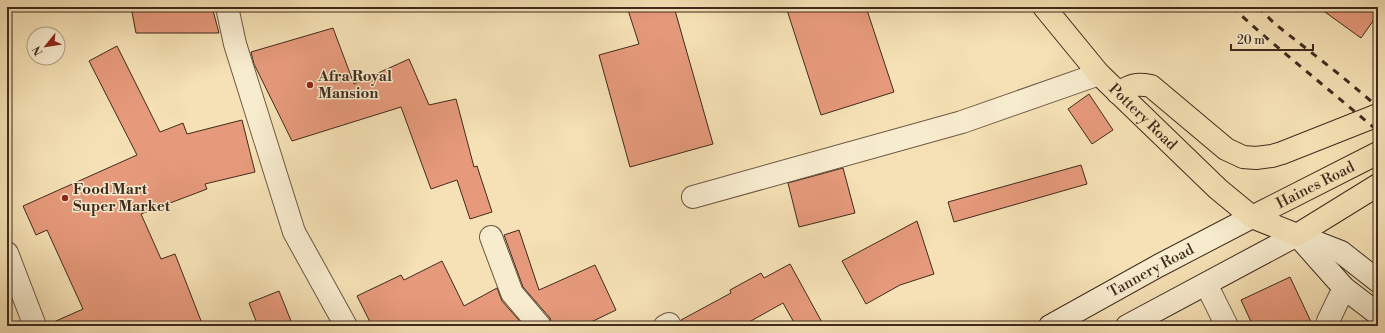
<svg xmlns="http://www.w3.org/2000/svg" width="1385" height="333" viewBox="0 0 1385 333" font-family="'Libre Bodoni',serif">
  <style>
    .building { fill: #e69a7b; stroke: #3f2b1e }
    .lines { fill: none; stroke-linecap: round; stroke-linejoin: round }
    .street-casing { stroke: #6c5844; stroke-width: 24 }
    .secondary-casing { stroke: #3f2b1e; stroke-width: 24 }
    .primary-casing { stroke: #3f2b1e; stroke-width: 24 }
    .street { stroke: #f8eccf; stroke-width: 22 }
    .secondary { stroke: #f8eccf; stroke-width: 22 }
    .primary { stroke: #f5e1b5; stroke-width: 22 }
    .rail { stroke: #3f2b1e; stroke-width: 3; stroke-dasharray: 7 7; stroke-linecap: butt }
    .poi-dot { fill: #8f2418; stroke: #f8eccf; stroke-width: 1.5 }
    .labels { text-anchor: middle; stroke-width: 3; stroke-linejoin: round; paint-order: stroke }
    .poi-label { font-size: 15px; font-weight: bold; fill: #3f2b1e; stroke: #f8eccf; text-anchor: start }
    .street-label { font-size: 15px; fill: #3f2b1e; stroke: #f8eccf }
  </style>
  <rect width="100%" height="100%" fill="#f5e1b5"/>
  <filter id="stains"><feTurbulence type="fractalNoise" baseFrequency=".005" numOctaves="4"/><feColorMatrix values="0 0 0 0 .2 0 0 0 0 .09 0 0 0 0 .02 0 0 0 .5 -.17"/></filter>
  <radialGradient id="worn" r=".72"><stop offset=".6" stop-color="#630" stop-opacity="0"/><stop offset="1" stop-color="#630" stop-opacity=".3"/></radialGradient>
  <path class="building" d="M 131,7 L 212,7 L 219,33 L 136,33 Z
    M 627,7 L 674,7 L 713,144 L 630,167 L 599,55 L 639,44 Z
    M 786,7 L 866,7 L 894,92 L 821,115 Z
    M 1318,7 L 1378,7 L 1378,14 L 1361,38 Z
    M 333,28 L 354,84 L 409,59 L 429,105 L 456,99 L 474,167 L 477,166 L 492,212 L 470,219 L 457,180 L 431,189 L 401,107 L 292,141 L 254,64 L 251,52 Z
    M 117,46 L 160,132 L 183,123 L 187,134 L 242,120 L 255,172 L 205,184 L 207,189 L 141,214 L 161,259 L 175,254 L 203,326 L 47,326 L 47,325 L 83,309 L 47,230 L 36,235 L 23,206 L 137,155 L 89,61 Z
    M 1089,94 L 1113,130 L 1092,144 L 1068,109 Z
    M 1081,165 L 1087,184 L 954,222 L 948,202 Z
    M 843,168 L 855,213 L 799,227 L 788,183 Z
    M 917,221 L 934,274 L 900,285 L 866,304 L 842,261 Z
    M 519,230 L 539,290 L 595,265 L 616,310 L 583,326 L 552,326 L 550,318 L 523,287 L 504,235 Z
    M 442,261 L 464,306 L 497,288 L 502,301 L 524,326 L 372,326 L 357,296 L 401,275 L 404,280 Z
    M 790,264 L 824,326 L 796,326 L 783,303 L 742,326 L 682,326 L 681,320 L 731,293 L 730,290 L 761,273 L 764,278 Z
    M 1290,277 L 1313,326 L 1253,326 L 1241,300 Z
    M 279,291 L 293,326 L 258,326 L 249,303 Z"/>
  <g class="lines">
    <defs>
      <path id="street" d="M 227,7 L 235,44 L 294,232 L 346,326
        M 693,197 L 962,122 L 1099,74
        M 491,237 L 512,293 L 540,326
        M 7,253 L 35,326
        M 1206,284 L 1227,326
        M 665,326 L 669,324 L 670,326
        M 1330,326 L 1328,321 L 1344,288"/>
      <g id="secondary">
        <path d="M 1297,235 L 1344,288 L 1378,314"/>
        <path d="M 1300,236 L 1341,252 L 1378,281"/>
        <path id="s1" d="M 1050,326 L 1158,266 L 1252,217"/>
        <path d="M 1127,326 L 1297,235"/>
      </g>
      <g id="primary">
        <path id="s2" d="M 1044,7 L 1099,74 L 1218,189 L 1252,217 L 1297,235 L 1378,185"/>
        <path d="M 1118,93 C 1131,85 1136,83 1151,86 L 1226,149 L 1243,157 L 1256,158 L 1272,156 L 1282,153 L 1378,115"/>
        <path id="s3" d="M 1252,217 L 1378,153"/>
      </g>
    </defs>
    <use href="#street" class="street-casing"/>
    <use href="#secondary" class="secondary-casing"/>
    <use href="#primary" class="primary-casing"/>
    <use href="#street" class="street"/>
    <use href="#secondary" class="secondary"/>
    <use href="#primary" class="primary"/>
    <path class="rail" d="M 1232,7 L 1263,35 L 1378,131
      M 1258,7 L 1275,24 L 1340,75 L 1378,107"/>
  </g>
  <g class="poi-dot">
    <circle cx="310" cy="85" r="4"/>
    <circle cx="65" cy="198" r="4"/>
  </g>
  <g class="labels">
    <g class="poi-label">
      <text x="318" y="81">Afra Royal<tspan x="318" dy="17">Mansion</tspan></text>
      <text x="73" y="194">Food Mart<tspan x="73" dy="17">Super Market</tspan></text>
    </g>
    <g class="street-label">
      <text dy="5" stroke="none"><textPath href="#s2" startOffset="148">Pottery Road</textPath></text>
      <text dy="5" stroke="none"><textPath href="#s3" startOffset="71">Haines Road</textPath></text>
      <text dy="5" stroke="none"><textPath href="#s1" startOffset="115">Tannery Road</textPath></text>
    </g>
  </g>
  <rect width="1385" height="333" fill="none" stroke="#f5e1b5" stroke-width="24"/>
  <rect x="8" y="8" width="1369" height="317" fill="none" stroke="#3f2b1e" stroke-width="2"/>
  <rect x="12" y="12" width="1361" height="309" fill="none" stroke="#3f2b1e"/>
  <g transform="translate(46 46) rotate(240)"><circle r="19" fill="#f8eccf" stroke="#ae9f88"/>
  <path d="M0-3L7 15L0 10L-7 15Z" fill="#8f2418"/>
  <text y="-6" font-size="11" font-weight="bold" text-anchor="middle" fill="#3f2b1e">N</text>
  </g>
  <path d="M1231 44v6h82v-6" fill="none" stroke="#3f2b1e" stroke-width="2"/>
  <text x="1237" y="44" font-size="12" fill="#3f2b1e" stroke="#f8eccf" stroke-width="3" paint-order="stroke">20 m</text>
  <rect width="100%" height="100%" filter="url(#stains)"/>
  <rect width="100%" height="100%" fill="url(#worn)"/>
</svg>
